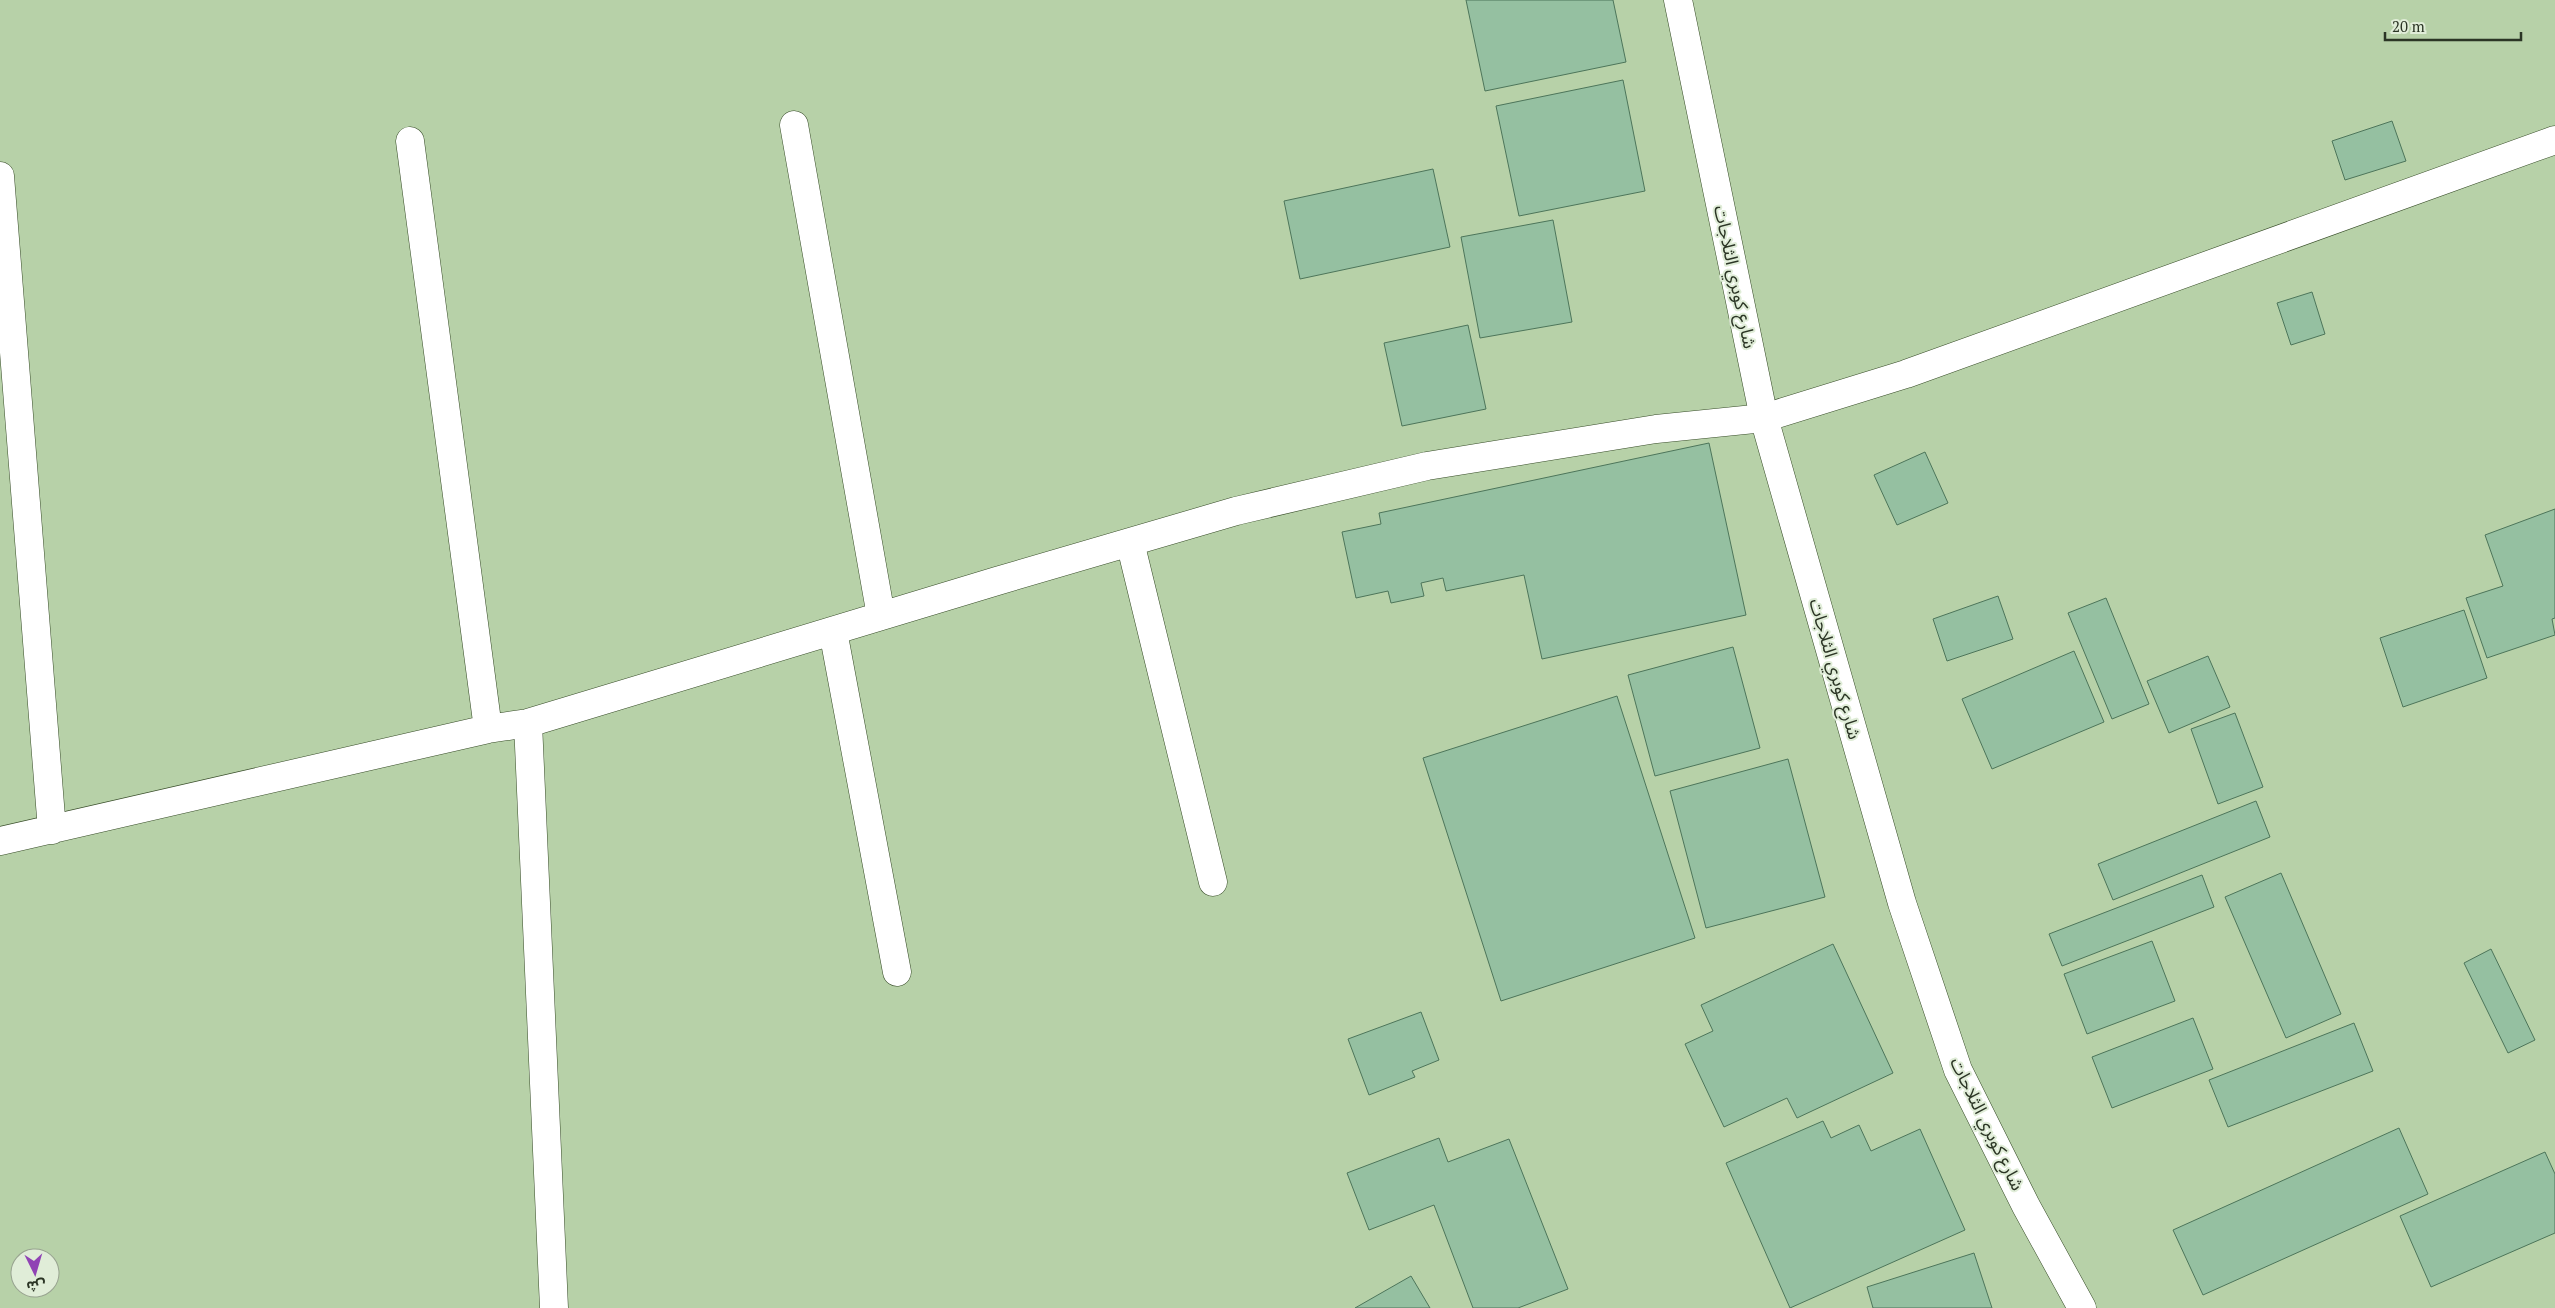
<svg xmlns="http://www.w3.org/2000/svg" width="2555" height="1308" viewBox="0 0 2555 1308" font-family="'PT Serif','Noto Sans Arabic',serif">
  <style>
    .building { fill: #95c0a1; stroke: #4d755a }
    .lines { fill: none; stroke-linecap: round; stroke-linejoin: round }
    .minor-casing { stroke: #374c28; stroke-width: 29 }
    .tertiary-casing { stroke: #374c28; stroke-width: 29 }
    .secondary-casing { stroke: #374c28; stroke-width: 29 }
    .minor { stroke: #fff; stroke-width: 28 }
    .tertiary { stroke: #fff; stroke-width: 28 }
    .secondary { stroke: #fff; stroke-width: 28 }
    .labels { text-anchor: middle; stroke-width: 4; stroke-linejoin: round; paint-order: stroke }
    .street-label { font-size: 18px; fill: #2b3525; stroke: #e0edd8 }
  </style>
  <rect width="100%" height="100%" fill="#b7d1a8"/>
  <path class="building" d="M 1466,0 L 1613,0 L 1626,62 L 1485,91 Z
    M 1623,80 L 1645,191 L 1519,216 L 1496,106 Z
    M 2392,121 L 2406,161 L 2345,180 L 2332,141 Z
    M 1433,169 L 1450,247 L 1300,279 L 1284,201 Z
    M 1553,220 L 1572,322 L 1480,338 L 1461,237 Z
    M 2312,292 L 2325,334 L 2291,345 L 2277,303 Z
    M 1468,325 L 1486,409 L 1402,426 L 1384,343 Z
    M 1709,443 L 1746,615 L 1542,659 L 1524,575 L 1446,591 L 1443,578 L 1421,583 L 1424,596 L 1391,603 L 1388,591 L 1356,598 L 1342,532 L 1381,524 L 1379,513 Z
    M 1925,452 L 1948,503 L 1897,525 L 1874,475 Z
    M 2555,509 L 2555,618 L 2552,619 L 2555,635 L 2487,658 L 2466,598 L 2503,586 L 2485,535 Z
    M 1998,596 L 2013,639 L 1947,661 L 1933,619 Z
    M 2106,598 L 2149,704 L 2112,719 L 2068,613 Z
    M 2464,610 L 2487,678 L 2403,707 L 2380,638 Z
    M 1733,647 L 1760,748 L 1655,776 L 1628,675 Z
    M 2074,651 L 2104,722 L 1992,769 L 1962,699 Z
    M 2208,656 L 2230,707 L 2169,733 L 2147,681 Z
    M 1617,696 L 1695,938 L 1501,1001 L 1423,758 Z
    M 2235,713 L 2263,787 L 2218,804 L 2191,729 Z
    M 1788,759 L 1825,897 L 1706,928 L 1670,791 Z
    M 2256,801 L 2270,837 L 2113,900 L 2098,864 Z
    M 2281,873 L 2341,1014 L 2286,1038 L 2225,897 Z
    M 2202,875 L 2214,907 L 2062,966 L 2049,934 Z
    M 2152,941 L 2175,1001 L 2087,1034 L 2064,974 Z
    M 1833,944 L 1893,1073 L 1797,1118 L 1787,1098 L 1724,1127 L 1685,1044 L 1713,1031 L 1701,1005 Z
    M 2491,949 L 2535,1040 L 2508,1053 L 2464,963 Z
    M 1421,1012 L 1439,1060 L 1412,1071 L 1415,1077 L 1369,1095 L 1348,1039 Z
    M 2193,1018 L 2213,1069 L 2112,1108 L 2092,1057 Z
    M 2354,1023 L 2373,1071 L 2228,1127 L 2209,1080 Z
    M 1823,1121 L 1831,1138 L 1859,1125 L 1871,1151 L 1920,1129 L 1965,1230 L 1790,1308 L 1726,1163 Z
    M 2399,1128 L 2428,1194 L 2203,1295 L 2173,1230 Z
    M 1439,1138 L 1448,1162 L 1509,1139 L 1568,1289 L 1518,1308 L 1473,1308 L 1434,1205 L 1369,1230 L 1347,1173 Z
    M 2545,1152 L 2555,1174 L 2555,1233 L 2431,1287 L 2400,1216 Z
    M 1974,1253 L 1992,1308 L 1873,1308 L 1867,1287 Z
    M 1411,1276 L 1430,1308 L 1355,1308 Z"/>
  <g class="lines">
    <defs>
      <path id="minor" d="M 794,125 L 881,616
        M 410,141 L 488,729
        M 0,176 L 52,830
        M 1130,542 L 1213,882
        M 833,631 L 897,972
        M 528,723 L 554,1308
        M 0,841 L 488,729 L 528,723 L 997,581 L 1236,511 L 1427,466 L 1656,429 L 1764,418"/>
      <path id="tertiary" d="M 1764,418 L 1906,374 L 2555,140"/>
      <path id="secondary" d="M 1678,0 L 1764,418 L 1902,903 L 1958,1070 L 2026,1206 L 2082,1308"/>
    </defs>
    <use href="#minor" class="minor-casing"/>
    <use href="#tertiary" class="tertiary-casing"/>
    <use href="#secondary" class="secondary-casing"/>
    <use href="#minor" class="minor"/>
    <use href="#tertiary" class="tertiary"/>
    <use href="#secondary" class="secondary"/>
  </g>
  <g class="labels">
    <g class="street-label">
      <text transform="translate(1735 277) rotate(78)" y="6">شارع كوبري الثلاجات</text>
      <text transform="translate(1835 669) rotate(74)" y="6">شارع كوبري الثلاجات</text>
      <text transform="translate(1987 1124) rotate(64)" y="6">شارع كوبري الثلاجات</text>
    </g>
  </g>
  <g transform="translate(35 1273) rotate(175)"><circle r="24" fill="#e0edd8" stroke="#98a390"/>
  <path d="M0-4L9 19L0 12L-9 19Z" fill="#9043b4"/>
  <text y="-8" font-size="14" font-weight="bold" text-anchor="middle" fill="#2b3525">ش</text>
  </g>
  <path d="M2385 32v8h136v-8" fill="none" stroke="#2b3525" stroke-width="2.5"/>
  <text x="2392" y="32" font-size="15" fill="#2b3525" stroke="#e0edd8" stroke-width="4" paint-order="stroke">20 m</text>
</svg>
